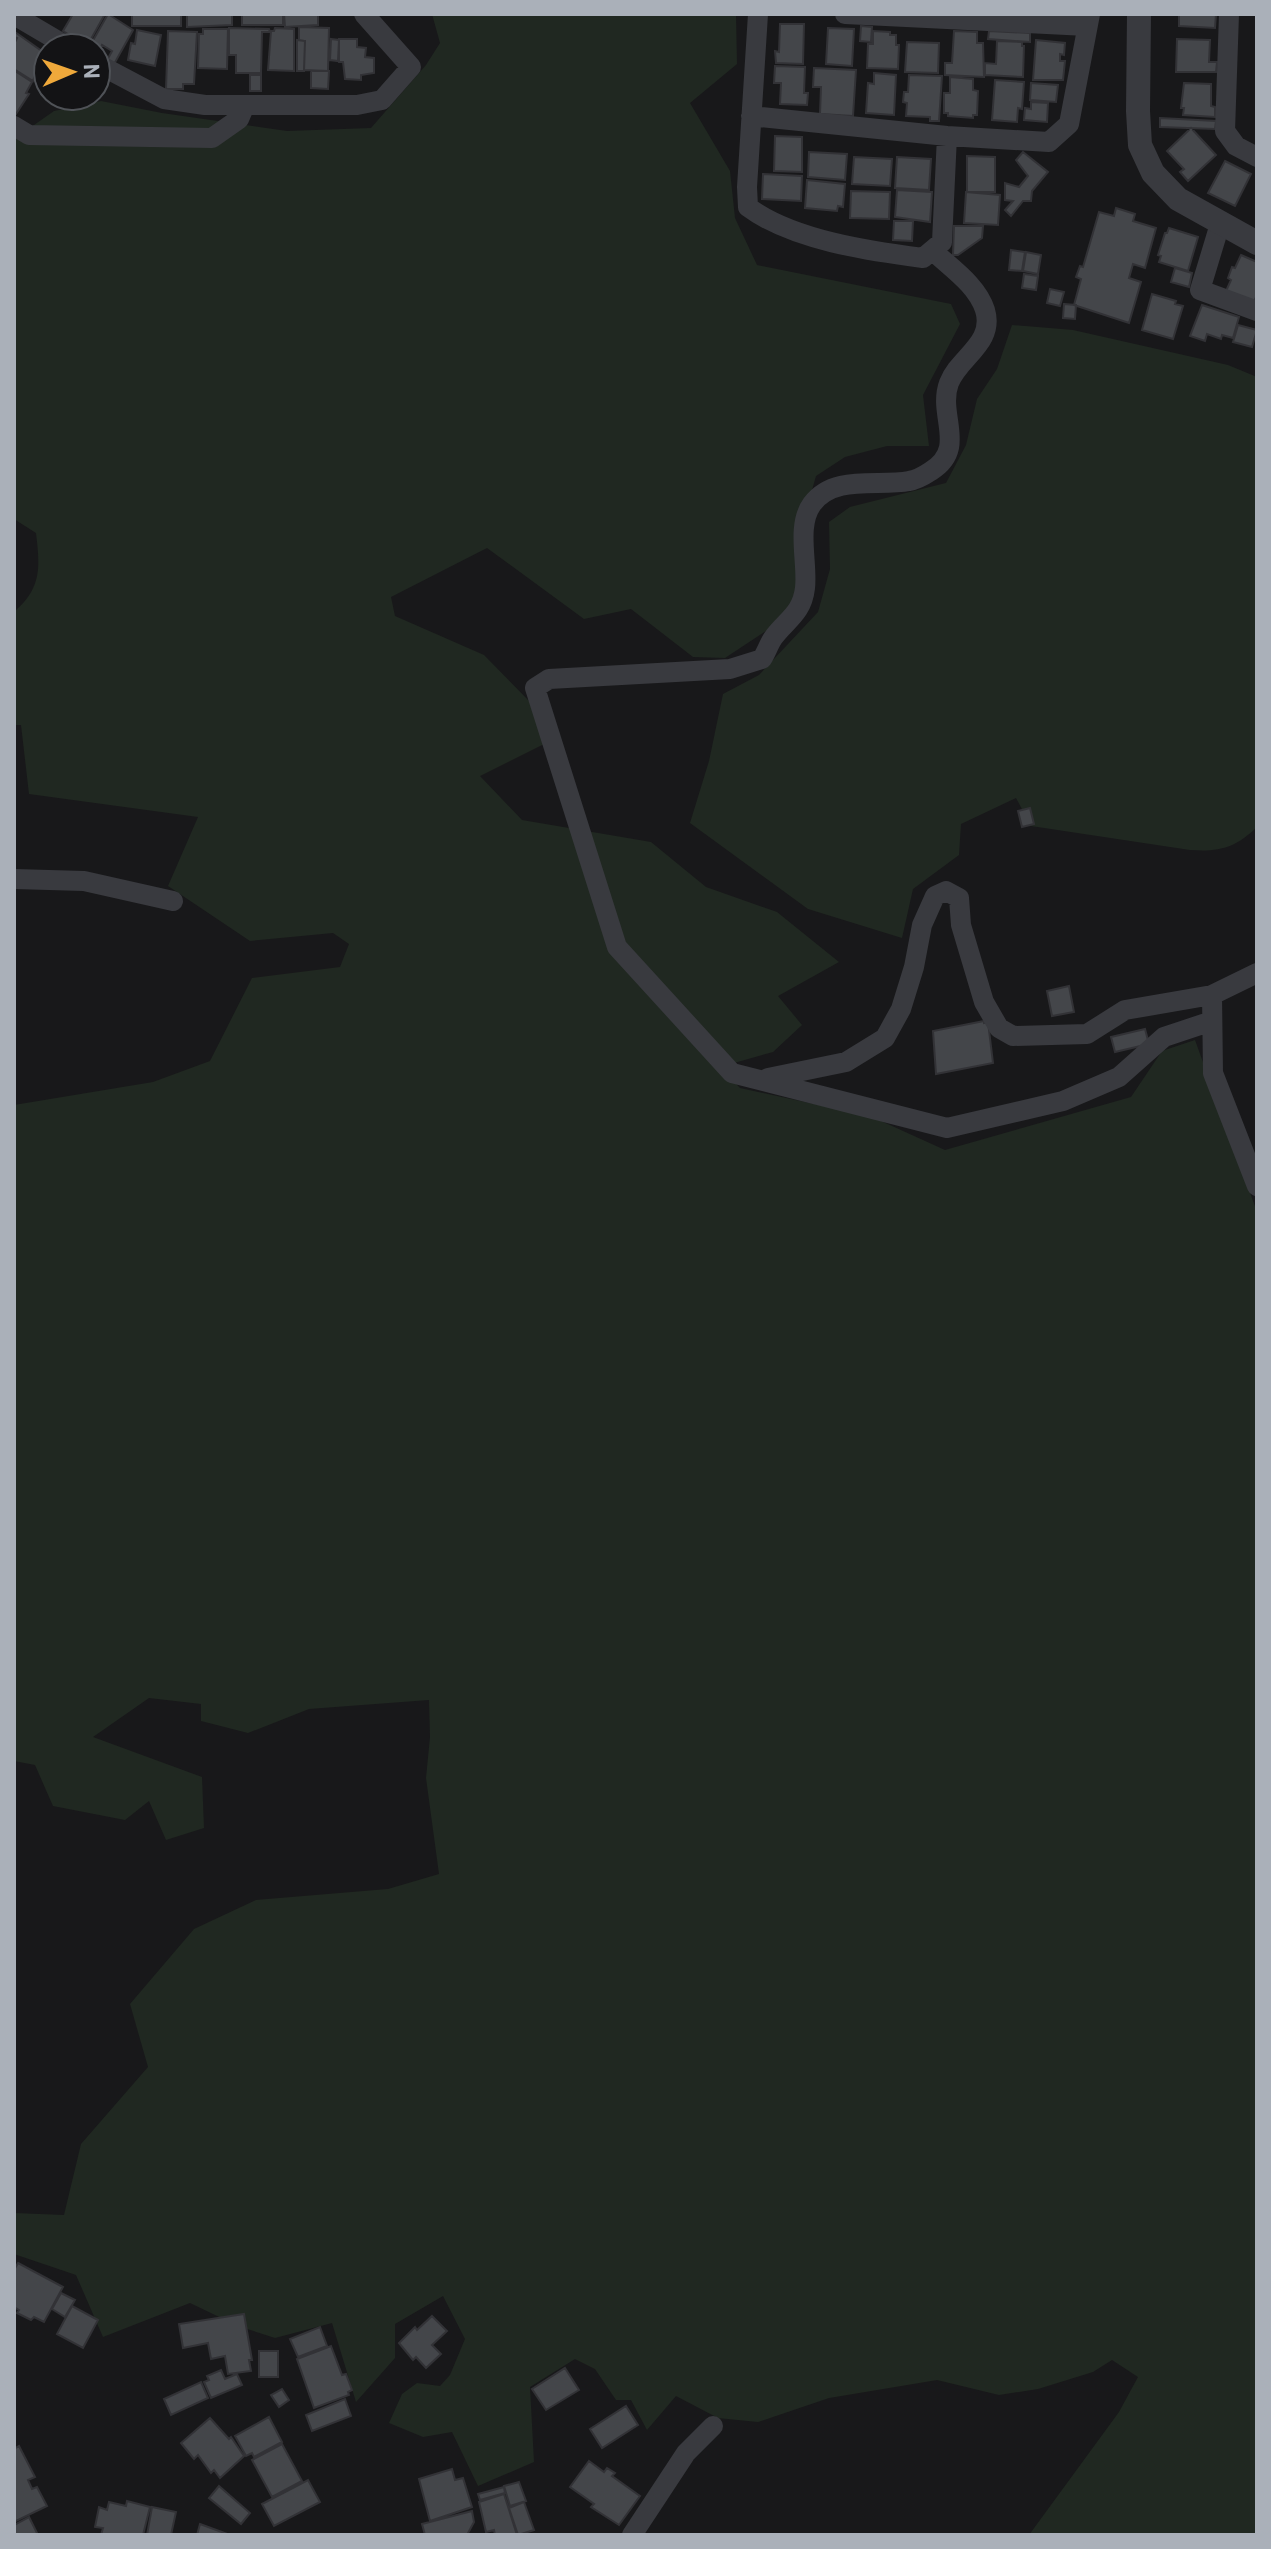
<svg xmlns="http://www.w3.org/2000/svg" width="1271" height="2549" viewBox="0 0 1271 2549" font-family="Barlow,sans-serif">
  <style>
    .green { fill: #202821 }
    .building { fill: #44464a; stroke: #323236; stroke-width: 2 }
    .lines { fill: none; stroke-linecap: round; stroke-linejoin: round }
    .minor { stroke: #393a3f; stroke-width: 20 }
    .tertiary { stroke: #393a3f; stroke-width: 24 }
  </style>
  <rect width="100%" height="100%" fill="#18181a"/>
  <path class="green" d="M 432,14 L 736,14 L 737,64 L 690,103 L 730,171 L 735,218 L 757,265 L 951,304 L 960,324 L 923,395 L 929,446 L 887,446 L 845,457 L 816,476 L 803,522 L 800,589 L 790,615 L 725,658 L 693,657 L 631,609 L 584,619 L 487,548 L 391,597 L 395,616 L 484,655 L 531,703 L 548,742 L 480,776 L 522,820 L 651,842 L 706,887 L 777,912 L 839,962 L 778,996 L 802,1025 L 773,1052 L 720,1067 L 740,1088 L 870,1116 L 945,1150 L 1131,1097 L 1162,1051 L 1195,1040 L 1257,1212 L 1257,2535 L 1029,2535 L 1119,2412 L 1138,2377 L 1112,2360 L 1093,2372 L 1038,2389 L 999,2395 L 937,2380 L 829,2398 L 758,2422 L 718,2418 L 676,2396 L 647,2430 L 631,2400 L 616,2400 L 595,2369 L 575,2359 L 530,2387 L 534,2462 L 478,2486 L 452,2432 L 423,2437 L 389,2423 L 402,2394 L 417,2383 L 440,2386 L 450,2375 L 465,2339 L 443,2296 L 395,2324 L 395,2358 L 356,2402 L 332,2323 L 275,2338 L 238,2326 L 190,2303 L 103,2337 L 76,2275 L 14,2254 L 14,2213 L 64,2215 L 81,2144 L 148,2067 L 130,2004 L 194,1929 L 256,1900 L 388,1889 L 439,1874 L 426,1778 L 430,1737 L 429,1700 L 309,1709 L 248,1733 L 201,1721 L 201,1704 L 149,1698 L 93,1737 L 202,1777 L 204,1828 L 166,1840 L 149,1801 L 125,1820 L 53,1806 L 35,1765 L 14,1761 L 14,1105 L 153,1082 L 210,1061 L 252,978 L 340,967 L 349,944 L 333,933 L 250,941 L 168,886 L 198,817 L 29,794 L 21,725 L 14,725 L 14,612 C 42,588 40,567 36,533 L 14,519 L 14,139 L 54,111 L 101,101 L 162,113 L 287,131 L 371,128 L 426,65 L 440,43 Z
    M 1012,325 L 1073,330 L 1228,365 L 1257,377 L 1257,827 C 1235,848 1220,852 1190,850 L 1031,826 L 1016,798 L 961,824 L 959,855 L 913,889 L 902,938 L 808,909 L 690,823 L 709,761 L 723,694 L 759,675 L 818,612 L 830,569 L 829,522 L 850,507 L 946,483 L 966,445 L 977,399 L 997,369 Z"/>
  <path class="building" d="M 73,14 L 105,14 L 86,48 L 74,43 L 76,39 L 63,31 Z
    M 108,14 L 133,30 L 113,66 L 106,62 L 112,51 L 102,45 L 100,49 L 91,44 Z
    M 132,14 L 181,14 L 181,26 L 132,26 Z
    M 187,14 L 232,14 L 232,25 L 187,27 Z
    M 242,14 L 283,14 L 283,25 L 242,25 Z
    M 284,14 L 318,14 L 318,25 L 285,27 Z
    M 1179,14 L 1216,14 L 1215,28 L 1179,26 Z
    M 780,24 L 804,24 L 803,64 L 776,63 L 775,51 L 779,52 Z
    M 861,26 L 872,27 L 871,42 L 860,41 Z
    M 299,27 L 329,28 L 328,71 L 304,70 L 305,41 L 299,40 Z
    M 229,28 L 269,29 L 270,32 L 262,32 L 261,73 L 236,73 L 236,55 L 229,55 Z
    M 275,28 L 294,29 L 294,71 L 268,70 L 271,31 L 274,31 Z
    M 828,28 L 854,29 L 852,66 L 826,64 Z
    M 203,29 L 228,29 L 227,69 L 198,68 L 199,34 L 203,34 Z
    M 137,30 L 161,35 L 155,66 L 128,60 L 131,43 L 135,44 Z
    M 168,31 L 197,32 L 194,84 L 183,84 L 183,89 L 166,89 Z
    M 873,31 L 890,32 L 890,35 L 896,35 L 896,45 L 899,45 L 898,69 L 867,68 L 868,44 L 873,44 Z
    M 954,31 L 977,32 L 977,43 L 983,43 L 984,77 L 945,75 L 945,63 L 952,63 Z
    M 989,31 L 1030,33 L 1030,42 L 988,39 Z
    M 15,32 L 43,52 L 33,81 L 14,69 L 14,44 L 17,38 L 14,37 Z
    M 331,39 L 339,40 L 338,61 L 330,60 Z
    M 339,39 L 357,39 L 357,47 L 366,48 L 365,57 L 374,58 L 374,73 L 361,75 L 361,80 L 345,79 L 343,62 L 339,62 Z
    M 1177,39 L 1210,40 L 1209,62 L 1217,62 L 1216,72 L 1176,72 Z
    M 297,40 L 305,41 L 304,71 L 297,71 Z
    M 1036,40 L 1065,43 L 1064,55 L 1060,54 L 1060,61 L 1065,61 L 1063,80 L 1033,80 Z
    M 997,41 L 1022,42 L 1022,46 L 1024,46 L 1023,77 L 985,75 L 985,63 L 996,64 Z
    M 907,42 L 939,43 L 938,73 L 905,72 Z
    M 775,66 L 805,67 L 804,93 L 808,93 L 807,105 L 780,104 L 781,83 L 774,83 Z
    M 814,68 L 856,70 L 853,116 L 820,114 L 821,87 L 813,87 Z
    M 15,71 L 32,82 L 26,93 L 29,94 L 16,114 L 14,113 Z
    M 311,71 L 329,71 L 328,89 L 311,88 Z
    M 874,73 L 896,75 L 894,115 L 866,113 L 868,83 L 874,84 Z
    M 250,75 L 261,75 L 261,91 L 250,91 Z
    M 909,75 L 942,76 L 939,121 L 930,121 L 930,117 L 906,116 L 907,103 L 903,102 L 904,92 L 908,92 Z
    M 950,77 L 973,79 L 973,90 L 978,91 L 977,115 L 973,115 L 973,118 L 948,116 L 948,113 L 944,113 L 944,93 L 950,93 Z
    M 995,80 L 1024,82 L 1022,109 L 1018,108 L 1017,122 L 992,120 Z
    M 1031,83 L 1058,85 L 1056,102 L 1030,100 Z
    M 1184,83 L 1211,84 L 1211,106 L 1215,107 L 1215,117 L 1183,115 L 1184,108 L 1181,108 Z
    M 1031,102 L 1048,103 L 1047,122 L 1024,120 L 1025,108 L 1031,109 Z
    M 1160,118 L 1216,121 L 1215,129 L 1160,127 Z
    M 1191,128 L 1216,155 L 1188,181 L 1180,172 L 1184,169 L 1167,151 Z
    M 775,136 L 802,137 L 802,172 L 774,171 Z
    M 809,152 L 847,154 L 845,180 L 808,177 Z
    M 1023,152 L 1048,172 L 1032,191 L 1031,201 L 1023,201 L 1011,216 L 1005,210 L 1013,201 L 1005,200 L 1005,183 L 1019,187 L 1028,176 L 1016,160 Z
    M 967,156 L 995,157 L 995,192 L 967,192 Z
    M 854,157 L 892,159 L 890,186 L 852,184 Z
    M 897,157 L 931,159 L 929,190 L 895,188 Z
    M 1225,161 L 1251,174 L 1235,206 L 1208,193 Z
    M 763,174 L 802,176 L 801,201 L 762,199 Z
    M 807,180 L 845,184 L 843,207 L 838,206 L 837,211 L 805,208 Z
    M 897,190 L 932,192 L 930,222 L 895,217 Z
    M 851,191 L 890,192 L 889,219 L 850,218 Z
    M 966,192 L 1000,195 L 998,225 L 964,223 Z
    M 1116,208 L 1135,214 L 1133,221 L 1156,228 L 1145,268 L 1133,264 L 1129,278 L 1141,282 L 1129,323 L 1074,305 L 1081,279 L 1076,277 L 1080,266 L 1083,267 L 1099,212 L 1114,216 Z
    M 894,221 L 913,221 L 912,241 L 893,240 Z
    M 954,226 L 983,226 L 982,238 L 958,255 L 953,255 Z
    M 1169,228 L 1198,237 L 1188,271 L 1159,262 L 1161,256 L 1158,255 L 1165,233 L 1167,233 Z
    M 1011,250 L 1025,252 L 1022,271 L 1009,270 Z
    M 1026,252 L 1041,255 L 1038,274 L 1023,271 Z
    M 1241,255 L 1257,262 L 1257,295 L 1254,302 L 1226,291 L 1231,280 L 1228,278 L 1232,267 L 1235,268 Z
    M 1175,268 L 1192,273 L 1189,287 L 1171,282 Z
    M 1024,274 L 1038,276 L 1036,290 L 1022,288 Z
    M 1050,289 L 1064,292 L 1060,306 L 1047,303 Z
    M 1152,294 L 1176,301 L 1175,304 L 1183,306 L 1173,339 L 1142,330 Z
    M 1064,304 L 1076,305 L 1075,319 L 1063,318 Z
    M 1202,305 L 1239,317 L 1233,338 L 1222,335 L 1221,339 L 1207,334 L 1205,341 L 1190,336 Z
    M 1238,325 L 1257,330 L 1252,347 L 1233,342 Z
    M 1030,808 L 1034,824 L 1022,827 L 1018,811 Z
    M 1069,986 L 1074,1012 L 1052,1016 L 1047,991 Z
    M 984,1021 L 984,1023 L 988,1022 L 993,1063 L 936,1074 L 933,1031 Z
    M 1145,1029 L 1149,1044 L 1115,1052 L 1111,1037 Z
    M 18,2263 L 63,2287 L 44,2322 L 34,2317 L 31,2320 L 17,2313 L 19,2310 L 14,2307 L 14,2270 Z
    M 61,2293 L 75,2300 L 65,2317 L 52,2309 Z
    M 72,2306 L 98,2320 L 83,2348 L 57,2334 Z
    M 244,2314 L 252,2360 L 249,2360 L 251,2371 L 228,2374 L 225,2356 L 211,2359 L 208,2343 L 183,2348 L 179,2324 Z
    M 432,2316 L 447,2331 L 432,2345 L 441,2354 L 426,2368 L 416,2357 L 413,2360 L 399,2343 L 415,2327 L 417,2330 Z
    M 320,2327 L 327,2346 L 298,2357 L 290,2339 Z
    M 331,2346 L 342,2375 L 346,2374 L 352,2390 L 348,2392 L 349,2395 L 314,2408 L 297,2359 Z
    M 259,2351 L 278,2351 L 278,2377 L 259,2377 Z
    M 565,2368 L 579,2390 L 546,2410 L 532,2389 Z
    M 221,2370 L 225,2379 L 237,2374 L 242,2385 L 211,2398 L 204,2382 L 209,2380 L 207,2376 Z
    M 201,2382 L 208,2398 L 171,2415 L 164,2399 Z
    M 282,2389 L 289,2400 L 279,2407 L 271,2395 Z
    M 345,2399 L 351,2416 L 312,2431 L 306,2415 Z
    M 626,2406 L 638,2425 L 602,2448 L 590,2429 Z
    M 269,2417 L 282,2442 L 254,2457 L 252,2453 L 246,2456 L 235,2436 Z
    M 210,2418 L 229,2439 L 231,2437 L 244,2456 L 220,2478 L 214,2470 L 211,2473 L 198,2455 L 194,2459 L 181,2443 Z
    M 282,2444 L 302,2481 L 272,2497 L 252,2460 Z
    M 19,2446 L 35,2477 L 28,2480 L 32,2489 L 37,2487 L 47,2506 L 14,2522 L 14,2449 Z
    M 589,2461 L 604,2472 L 607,2468 L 615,2473 L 612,2476 L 640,2496 L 619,2525 L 591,2507 L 594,2504 L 570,2487 Z
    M 452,2469 L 455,2480 L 463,2478 L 472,2507 L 430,2521 L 419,2479 Z
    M 308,2480 L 320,2502 L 274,2526 L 262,2504 Z
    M 519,2482 L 526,2501 L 510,2506 L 504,2486 Z
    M 219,2486 L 250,2513 L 241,2524 L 209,2498 Z
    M 504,2487 L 505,2493 L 480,2500 L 478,2494 Z
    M 504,2494 L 517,2535 L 495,2535 L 494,2530 L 486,2532 L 479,2502 Z
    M 127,2501 L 150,2507 L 143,2535 L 101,2535 L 103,2528 L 95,2527 L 99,2507 L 107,2510 L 109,2502 L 126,2506 Z
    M 524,2502 L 534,2530 L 518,2535 L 509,2508 Z
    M 152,2507 L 176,2512 L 171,2535 L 147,2535 Z
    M 472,2511 L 474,2522 L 467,2535 L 425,2535 L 422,2524 Z
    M 29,2517 L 38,2535 L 14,2535 L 14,2525 Z
    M 200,2524 L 230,2535 L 197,2535 Z"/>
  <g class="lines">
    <path class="minor" d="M 758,14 L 747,187 L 748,207 C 792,240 869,251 923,258 L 942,242 L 947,136
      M 845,14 L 1087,26
      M 1229,14 L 1225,131 L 1236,146 L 1257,157
      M 14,15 L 70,48
      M 96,63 L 164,99 L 205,105 L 357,105 L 382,100 L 411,67 L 364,14
      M 751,116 L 947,136 L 1049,142 L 1069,124 L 1090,14
      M 14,126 L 29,135 L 212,138 L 239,119 L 245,105
      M 1220,224 L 1200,290 L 1257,311
      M 933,251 C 951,268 977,285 985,310 C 995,343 959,357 949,383 C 937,415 968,448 931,471 C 925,475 916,480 909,481 C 878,487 834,474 812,504 C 796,526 808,563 805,588 C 802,614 786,620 773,638 C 769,644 766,653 762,659 L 730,669 L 549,679 L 535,688 L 617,947 L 732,1073 L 947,1128 L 1063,1101 L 1119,1077 L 1164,1037 L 1212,1021
      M 14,879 L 84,881 L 173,901
      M 1257,973 L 1212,995 L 1213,1073 L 1257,1186
      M 768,1078 L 846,1062 L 885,1038 L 901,1009 L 914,967 L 922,925 L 935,896 L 946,891 L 959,898 L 961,925 L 984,1002 L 999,1028 L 1013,1036 L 1087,1034 L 1125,1010 L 1212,995
      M 632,2535 L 686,2453 L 713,2426"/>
    <path class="tertiary" d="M 1139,14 L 1138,111 L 1140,145 L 1153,173 L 1178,199 L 1257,243"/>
  </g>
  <rect width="1271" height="2549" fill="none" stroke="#aab0b9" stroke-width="32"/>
  <g transform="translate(72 72) rotate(88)"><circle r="38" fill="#131315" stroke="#4f5257" stroke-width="2"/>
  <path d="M0-6L14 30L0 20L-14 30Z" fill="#efa93b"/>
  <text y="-12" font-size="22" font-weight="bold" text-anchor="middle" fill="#aab0b9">N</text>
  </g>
</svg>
